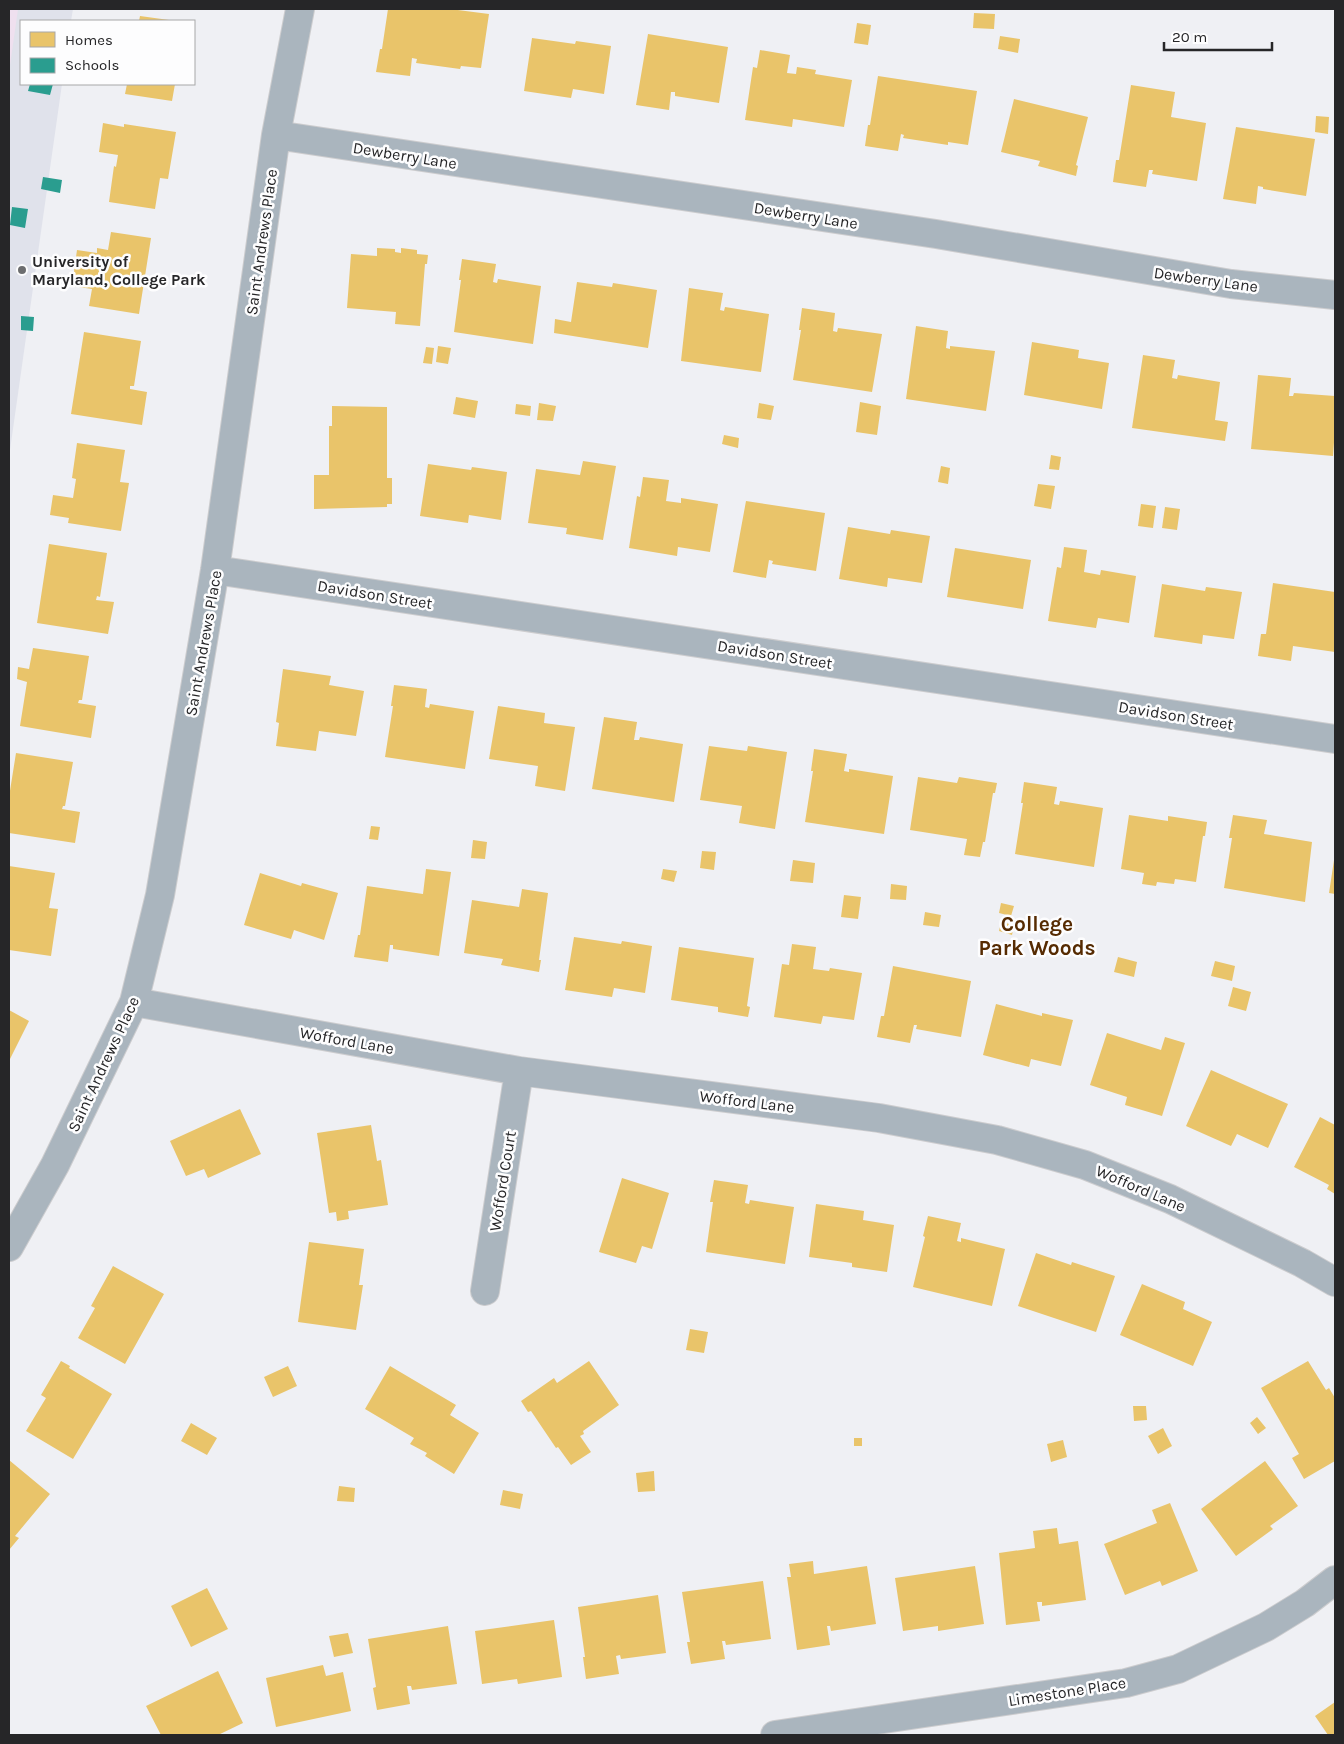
<svg xmlns="http://www.w3.org/2000/svg" width="1344" height="1744" viewBox="0 0 1344 1744" font-family="Karla,sans-serif">
  <style>
    .built { fill: #e0e2eb }
    .green { fill: #efe0ef }
    .homes { fill: #e9c46a }
    .schools { fill: #2a9d8f }
    .lines { fill: none; stroke-linecap: round; stroke-linejoin: round }
    .minor-casing { stroke: #ccccce; stroke-width: 30 }
    .minor { stroke: #aab5be; stroke-width: 28 }
    .poi-dot { fill: #6c6d6f; stroke: #fdfdfe; stroke-width: 2 }
    .labels { text-anchor: middle; stroke-width: 5; stroke-linejoin: round; paint-order: stroke }
    .street-label { font-size: 16px; fill: #262628; stroke: #fdfdfe }
    .poi-label { font-size: 16px; font-weight: bold; fill: #262628; stroke: #fdfdfe; text-anchor: start }
    .district-label { font-size: 21px; font-weight: bold; fill: #562b02; stroke: #fdfdfe }
  </style>
  <rect width="100%" height="100%" fill="#eff0f4"/>
  <path class="built" d="M 9,9 L 73,9 L 71,21 L 21,21 L 21,84 L 62,84 L 9,457 Z"/>
  <path class="green" d="M 9,9 L 18,9 L 9,72 Z"/>
  <path class="homes" d="M 388,9 L 450,9 L 489,14 L 481,68 L 461,66 L 460,69 L 416,63 L 417,59 L 412,58 L 410,76 L 376,72 L 380,49 L 382,49 Z
    M 974,13 L 995,14 L 994,29 L 973,28 Z
    M 140,16 L 169,20 L 169,21 L 139,21 Z
    M 857,23 L 871,25 L 868,45 L 854,43 Z
    M 648,34 L 728,47 L 719,103 L 675,96 L 675,92 L 671,92 L 669,110 L 636,105 Z
    M 1000,36 L 1020,39 L 1018,53 L 998,49 Z
    M 532,38 L 575,44 L 576,41 L 611,46 L 604,94 L 573,89 L 571,98 L 524,91 Z
    M 760,50 L 790,55 L 787,73 L 796,74 L 797,67 L 816,70 L 815,74 L 852,80 L 844,127 L 793,119 L 792,127 L 745,120 L 753,67 L 757,68 Z
    M 878,76 L 977,91 L 968,145 L 948,142 L 948,145 L 903,138 L 904,135 L 901,134 L 898,151 L 865,146 L 868,125 L 870,125 Z
    M 127,84 L 175,84 L 172,101 L 125,94 Z
    M 1131,85 L 1175,92 L 1171,117 L 1206,123 L 1197,181 L 1152,174 L 1153,170 L 1149,170 L 1146,187 L 1113,182 L 1116,160 L 1119,160 Z
    M 1014,99 L 1088,117 L 1076,165 L 1078,166 L 1076,176 L 1038,166 L 1040,161 L 1001,152 Z
    M 1316,116 L 1329,117 L 1328,134 L 1315,132 Z
    M 103,123 L 124,127 L 124,124 L 176,132 L 168,179 L 160,178 L 155,209 L 109,202 L 114,166 L 116,167 L 118,155 L 99,152 Z
    M 1236,127 L 1315,139 L 1306,196 L 1263,189 L 1263,187 L 1258,186 L 1256,204 L 1223,199 Z
    M 111,232 L 151,238 L 139,314 L 89,306 L 92,289 L 72,286 L 77,250 L 97,253 L 97,248 L 108,250 Z
    M 377,248 L 395,249 L 395,252 L 401,253 L 401,248 L 417,250 L 417,254 L 428,255 L 427,264 L 425,264 L 420,326 L 395,324 L 396,312 L 347,308 L 351,254 L 377,256 Z
    M 462,259 L 496,264 L 493,282 L 497,283 L 498,279 L 541,286 L 533,344 L 454,332 L 461,280 L 459,280 Z
    M 577,282 L 612,287 L 613,283 L 657,290 L 648,348 L 554,333 L 555,319 L 571,322 Z
    M 689,288 L 723,293 L 720,310 L 724,311 L 725,307 L 769,314 L 761,372 L 681,361 Z
    M 802,308 L 835,313 L 833,331 L 837,332 L 838,328 L 882,334 L 872,392 L 793,380 L 801,330 L 799,330 Z
    M 916,326 L 948,331 L 946,348 L 950,349 L 950,346 L 995,351 L 986,411 L 906,399 Z
    M 84,332 L 141,341 L 134,386 L 130,386 L 130,389 L 147,392 L 142,425 L 71,414 Z
    M 1032,342 L 1079,350 L 1078,358 L 1109,363 L 1102,409 L 1024,395 Z
    M 438,346 L 451,348 L 448,364 L 436,362 Z
    M 426,347 L 434,348 L 432,364 L 423,363 Z
    M 1143,355 L 1175,360 L 1172,378 L 1177,379 L 1178,375 L 1220,382 L 1215,420 L 1228,422 L 1225,441 L 1132,428 Z
    M 1258,375 L 1291,378 L 1289,396 L 1293,396 L 1294,393 L 1335,396 L 1335,429 L 1333,456 L 1251,449 Z
    M 456,397 L 478,401 L 475,418 L 453,414 Z
    M 860,402 L 881,406 L 877,435 L 856,432 Z
    M 539,403 L 556,406 L 553,421 L 537,420 Z
    M 759,403 L 774,406 L 771,420 L 757,418 Z
    M 516,404 L 531,406 L 530,416 L 515,414 Z
    M 332,406 L 387,407 L 387,478 L 392,478 L 392,504 L 387,504 L 387,507 L 314,509 L 314,475 L 329,475 L 329,426 L 332,426 Z
    M 724,435 L 739,438 L 738,448 L 722,444 Z
    M 77,443 L 125,450 L 120,482 L 129,483 L 121,531 L 68,523 L 69,518 L 50,515 L 53,495 L 73,498 L 76,479 L 72,478 Z
    M 1051,455 L 1061,457 L 1059,470 L 1049,469 Z
    M 583,461 L 616,466 L 603,540 L 566,534 L 567,528 L 528,523 L 536,469 L 580,475 Z
    M 428,464 L 471,470 L 472,467 L 507,472 L 501,520 L 469,515 L 468,523 L 420,516 Z
    M 941,466 L 950,468 L 948,484 L 938,482 Z
    M 643,477 L 669,480 L 666,501 L 681,503 L 681,498 L 718,504 L 710,552 L 678,547 L 677,556 L 629,548 L 637,496 L 640,497 Z
    M 1038,484 L 1055,486 L 1051,509 L 1034,506 Z
    M 746,501 L 825,513 L 816,571 L 772,564 L 773,561 L 769,560 L 766,578 L 733,572 Z
    M 1141,504 L 1156,506 L 1153,528 L 1138,526 Z
    M 1165,507 L 1180,509 L 1177,530 L 1162,528 Z
    M 848,527 L 890,534 L 891,530 L 930,536 L 922,583 L 888,578 L 887,587 L 839,579 Z
    M 49,544 L 107,553 L 100,597 L 97,596 L 96,600 L 114,602 L 108,634 L 37,623 Z
    M 1064,547 L 1087,550 L 1084,572 L 1100,575 L 1101,570 L 1136,576 L 1129,623 L 1098,618 L 1096,628 L 1048,621 L 1057,567 L 1061,568 Z
    M 955,548 L 1031,560 L 1023,609 L 947,597 Z
    M 1273,583 L 1335,592 L 1335,652 L 1293,646 L 1291,661 L 1258,656 L 1261,634 L 1266,634 Z
    M 1162,584 L 1205,591 L 1206,587 L 1242,592 L 1234,639 L 1203,635 L 1202,644 L 1154,637 Z
    M 33,648 L 89,656 L 82,700 L 79,700 L 78,703 L 96,706 L 91,738 L 20,726 L 27,682 L 17,679 L 18,667 L 29,669 Z
    M 283,669 L 331,676 L 329,685 L 364,691 L 356,736 L 319,731 L 316,751 L 276,746 L 279,723 L 276,722 Z
    M 394,685 L 427,689 L 425,707 L 429,708 L 430,704 L 474,711 L 465,769 L 385,757 L 393,706 L 391,706 Z
    M 498,706 L 545,713 L 544,723 L 575,727 L 565,791 L 535,786 L 538,766 L 489,759 Z
    M 604,717 L 637,722 L 634,740 L 639,740 L 640,737 L 683,744 L 674,802 L 592,789 Z
    M 709,746 L 747,751 L 748,746 L 787,752 L 775,829 L 739,823 L 742,806 L 700,800 Z
    M 814,749 L 847,754 L 844,771 L 849,772 L 849,769 L 893,776 L 884,834 L 805,822 L 813,771 L 811,771 Z
    M 16,753 L 73,762 L 65,806 L 63,806 L 62,809 L 80,812 L 75,843 L 9,833 L 9,797 Z
    M 918,777 L 957,783 L 959,777 L 997,783 L 995,793 L 993,793 L 985,842 L 983,842 L 980,857 L 964,855 L 967,839 L 910,830 Z
    M 1024,782 L 1057,787 L 1054,804 L 1059,805 L 1060,801 L 1103,808 L 1094,867 L 1015,854 L 1023,803 L 1021,803 Z
    M 1129,815 L 1168,821 L 1168,816 L 1207,822 L 1205,836 L 1203,836 L 1196,882 L 1175,879 L 1174,884 L 1157,882 L 1156,886 L 1142,884 L 1144,873 L 1121,869 Z
    M 1233,815 L 1267,820 L 1264,834 L 1312,842 L 1305,902 L 1224,888 L 1232,838 L 1229,838 Z
    M 371,826 L 380,827 L 378,840 L 369,839 Z
    M 473,840 L 487,842 L 485,859 L 471,858 Z
    M 702,851 L 716,852 L 714,870 L 700,868 Z
    M 793,860 L 815,863 L 813,883 L 790,881 Z
    M 1334,860 L 1335,860 L 1335,894 L 1329,893 Z
    M 9,866 L 55,873 L 49,908 L 58,909 L 51,956 L 9,950 Z
    M 426,869 L 451,872 L 439,956 L 393,949 L 393,945 L 390,945 L 388,962 L 354,957 L 358,935 L 360,935 L 367,886 L 423,894 Z
    M 663,869 L 677,871 L 674,882 L 661,879 Z
    M 260,873 L 301,886 L 302,883 L 338,893 L 324,940 L 294,930 L 291,939 L 244,925 Z
    M 891,884 L 907,886 L 906,900 L 890,899 Z
    M 522,889 L 548,893 L 539,960 L 541,960 L 539,972 L 501,965 L 503,959 L 464,953 L 472,900 L 519,907 Z
    M 844,895 L 861,897 L 858,919 L 841,917 Z
    M 1001,903 L 1014,906 L 1011,916 L 999,913 Z
    M 925,912 L 941,915 L 939,927 L 923,925 Z
    M 1001,922 L 1014,925 L 1012,935 L 999,931 Z
    M 574,937 L 621,944 L 622,941 L 652,946 L 645,993 L 614,988 L 612,997 L 565,990 Z
    M 792,944 L 816,947 L 813,969 L 829,971 L 830,968 L 862,973 L 854,1020 L 823,1016 L 821,1024 L 774,1017 L 782,964 L 789,965 Z
    M 679,947 L 754,958 L 747,1006 L 750,1007 L 748,1017 L 718,1012 L 718,1007 L 671,1000 Z
    M 1118,957 L 1137,962 L 1134,977 L 1114,972 Z
    M 1215,961 L 1235,966 L 1232,981 L 1211,976 Z
    M 893,966 L 971,981 L 961,1037 L 916,1029 L 917,1025 L 914,1025 L 910,1043 L 877,1037 L 881,1016 L 884,1016 Z
    M 1233,987 L 1251,992 L 1246,1011 L 1228,1006 Z
    M 996,1004 L 1042,1016 L 1042,1013 L 1073,1020 L 1061,1066 L 1031,1059 L 1029,1067 L 983,1055 Z
    M 9,1010 L 29,1021 L 9,1061 Z
    M 1107,1033 L 1161,1050 L 1165,1037 L 1185,1043 L 1162,1116 L 1125,1105 L 1127,1097 L 1090,1085 Z
    M 1211,1070 L 1288,1104 L 1268,1148 L 1237,1134 L 1231,1146 L 1186,1126 Z
    M 240,1109 L 261,1154 L 208,1178 L 204,1169 L 186,1176 L 170,1141 Z
    M 1320,1117 L 1335,1125 L 1335,1194 L 1327,1189 L 1329,1185 L 1294,1167 Z
    M 371,1125 L 377,1161 L 381,1160 L 388,1205 L 348,1211 L 349,1219 L 337,1221 L 336,1212 L 329,1213 L 317,1133 Z
    M 622,1178 L 669,1193 L 652,1249 L 642,1246 L 636,1263 L 599,1252 Z
    M 714,1180 L 748,1185 L 745,1203 L 749,1204 L 750,1200 L 794,1207 L 785,1264 L 706,1252 L 713,1202 L 710,1202 Z
    M 816,1204 L 864,1211 L 863,1220 L 894,1225 L 887,1272 L 852,1267 L 852,1263 L 809,1257 Z
    M 928,1216 L 961,1223 L 957,1241 L 961,1242 L 961,1238 L 1005,1249 L 992,1306 L 913,1287 L 925,1237 L 923,1236 Z
    M 309,1242 L 364,1249 L 359,1285 L 363,1285 L 356,1330 L 298,1322 Z
    M 1036,1253 L 1071,1265 L 1072,1262 L 1115,1276 L 1096,1332 L 1018,1306 Z
    M 113,1266 L 164,1294 L 125,1364 L 78,1338 L 95,1308 L 91,1306 Z
    M 1142,1284 L 1185,1302 L 1183,1309 L 1212,1322 L 1193,1366 L 1120,1335 Z
    M 690,1329 L 708,1332 L 704,1353 L 686,1350 Z
    M 61,1361 L 70,1366 L 69,1368 L 112,1394 L 73,1459 L 26,1431 L 46,1398 L 41,1395 Z
    M 589,1361 L 619,1405 L 583,1431 L 584,1434 L 580,1436 L 591,1452 L 571,1465 L 558,1447 L 556,1448 L 531,1411 L 528,1412 L 521,1401 L 554,1378 L 557,1383 Z
    M 1308,1361 L 1326,1390 L 1329,1388 L 1335,1398 L 1335,1461 L 1304,1479 L 1292,1458 L 1299,1454 L 1261,1388 Z
    M 288,1366 L 297,1386 L 273,1397 L 264,1377 Z
    M 390,1366 L 456,1405 L 450,1415 L 479,1433 L 454,1474 L 425,1456 L 427,1453 L 410,1444 L 414,1438 L 365,1409 Z
    M 1133,1406 L 1146,1406 L 1147,1420 L 1134,1421 Z
    M 1257,1417 L 1266,1428 L 1258,1434 L 1250,1423 Z
    M 191,1423 L 217,1438 L 207,1455 L 181,1441 Z
    M 1163,1428 L 1172,1446 L 1158,1454 L 1148,1436 Z
    M 854,1438 L 862,1438 L 862,1446 L 854,1446 Z
    M 1063,1440 L 1067,1457 L 1051,1462 L 1047,1444 Z
    M 9,1460 L 50,1494 L 15,1536 L 19,1538 L 9,1550 Z
    M 1265,1461 L 1298,1506 L 1270,1526 L 1273,1529 L 1236,1556 L 1201,1509 Z
    M 654,1471 L 655,1491 L 638,1492 L 636,1473 Z
    M 339,1486 L 355,1488 L 354,1502 L 337,1501 Z
    M 503,1490 L 523,1494 L 520,1509 L 500,1505 Z
    M 1170,1503 L 1198,1571 L 1162,1586 L 1160,1581 L 1125,1595 L 1104,1544 L 1157,1523 L 1152,1510 Z
    M 1057,1528 L 1059,1544 L 1078,1541 L 1086,1600 L 1042,1606 L 1042,1602 L 1037,1602 L 1040,1621 L 1006,1625 L 999,1553 L 1035,1548 L 1033,1531 Z
    M 813,1561 L 814,1574 L 867,1566 L 876,1624 L 831,1631 L 830,1626 L 827,1626 L 830,1645 L 797,1650 L 787,1577 L 791,1577 L 789,1564 Z
    M 975,1566 L 984,1624 L 938,1631 L 938,1626 L 903,1631 L 895,1578 Z
    M 763,1581 L 771,1639 L 726,1645 L 725,1641 L 722,1641 L 725,1659 L 691,1664 L 687,1642 L 690,1642 L 682,1592 Z
    M 207,1588 L 228,1629 L 191,1647 L 171,1606 Z
    M 658,1595 L 666,1653 L 621,1659 L 620,1655 L 616,1656 L 619,1674 L 586,1679 L 583,1657 L 585,1657 L 578,1607 Z
    M 554,1620 L 562,1677 L 518,1684 L 517,1679 L 482,1684 L 475,1631 Z
    M 448,1626 L 457,1684 L 412,1690 L 411,1686 L 407,1686 L 410,1704 L 377,1710 L 373,1688 L 376,1687 L 368,1639 Z
    M 348,1633 L 353,1653 L 334,1657 L 329,1636 Z
    M 323,1665 L 326,1676 L 343,1672 L 351,1711 L 276,1727 L 266,1678 Z
    M 218,1671 L 243,1723 L 218,1735 L 161,1735 L 146,1706 Z
    M 1335,1702 L 1335,1735 L 1328,1735 L 1315,1716 Z"/>
  <path class="schools" d="M 30,84 L 53,84 L 50,95 L 28,91 Z
    M 43,177 L 62,180 L 60,193 L 41,189 Z
    M 12,207 L 28,209 L 25,228 L 10,225 Z
    M 21,316 L 34,317 L 33,331 L 21,330 Z"/>
  <g class="lines">
    <defs>
      <path id="minor" d="M 276,135 L 936,234 L 1231,284 L 1335,295
        M 215,570 L 1335,739
        M 134,1002 L 519,1071 L 879,1118 L 997,1140 L 1085,1165 L 1170,1199 L 1302,1263 L 1335,1282
        M 9,1247 L 55,1165 L 134,1002 L 160,895 L 215,570 L 276,135 L 300,9
        M 485,1291 L 519,1071
        M 775,1735 L 1126,1683 L 1178,1669 L 1266,1627 L 1305,1603 L 1335,1580"/>
    </defs>
    <use href="#minor" class="minor-casing"/>
    <use href="#minor" class="minor"/>
  </g>
  <circle class="poi-dot" cx="22" cy="270" r="5"/>
  <g class="labels">
    <g class="street-label">
      <text transform="translate(405 155) rotate(9)" y="6">Dewberry Lane</text>
      <text transform="translate(806 215) rotate(9)" y="6">Dewberry Lane</text>
      <text transform="translate(261 242) rotate(-82)" y="6">Saint Andrews Place</text>
      <text transform="translate(1206 279) rotate(8)" y="6">Dewberry Lane</text>
      <text transform="translate(375 594) rotate(9)" y="6">Davidson Street</text>
      <text transform="translate(203 643) rotate(-80)" y="6">Saint Andrews Place</text>
      <text transform="translate(775 654) rotate(9)" y="6">Davidson Street</text>
      <text transform="translate(1176 715) rotate(9)" y="6">Davidson Street</text>
      <text transform="translate(347 1040) rotate(10)" y="6">Wofford Lane</text>
      <text transform="translate(103 1064) rotate(-65)" y="6">Saint Andrews Place</text>
      <text transform="translate(747 1101) rotate(7)" y="6">Wofford Lane</text>
      <text transform="translate(502 1181) rotate(-81)" y="6">Wofford Court</text>
      <text transform="translate(1141 1188) rotate(23)" y="6">Wofford Lane</text>
      <text transform="translate(1067 1691) rotate(-9)" y="6">Limestone Place</text>
    </g>
    <g class="poi-label">
      <text x="32" y="267">University of<tspan x="32" dy="18">Maryland, College Park</tspan></text>
    </g>
    <g class="district-label">
      <text x="1037" y="931">College<tspan x="1037" dy="24">Park Woods</tspan></text>
    </g>
  </g>
  <rect width="1344" height="1744" fill="none" stroke="#262628" stroke-width="20"/>
  <rect x="20" y="20" width="175" height="65" fill="#fdfdfe" stroke="#a7a7a8"/>
  <rect x="30" y="32" width="25" height="15" fill="#e9c46a" stroke="#a7a7a8"/>
  <text x="65" y="45" font-size="15" fill="#262628">Homes</text>
  <rect x="30" y="58" width="25" height="15" fill="#2a9d8f" stroke="#a7a7a8"/>
  <text x="65" y="70" font-size="15" fill="#262628">Schools</text>
  <path d="M1164 42v8h108v-8" fill="none" stroke="#262628" stroke-width="2.5"/>
  <text x="1172" y="42" font-size="15" fill="#262628" stroke="#fdfdfe" stroke-width="4" paint-order="stroke">20 m</text>
</svg>
